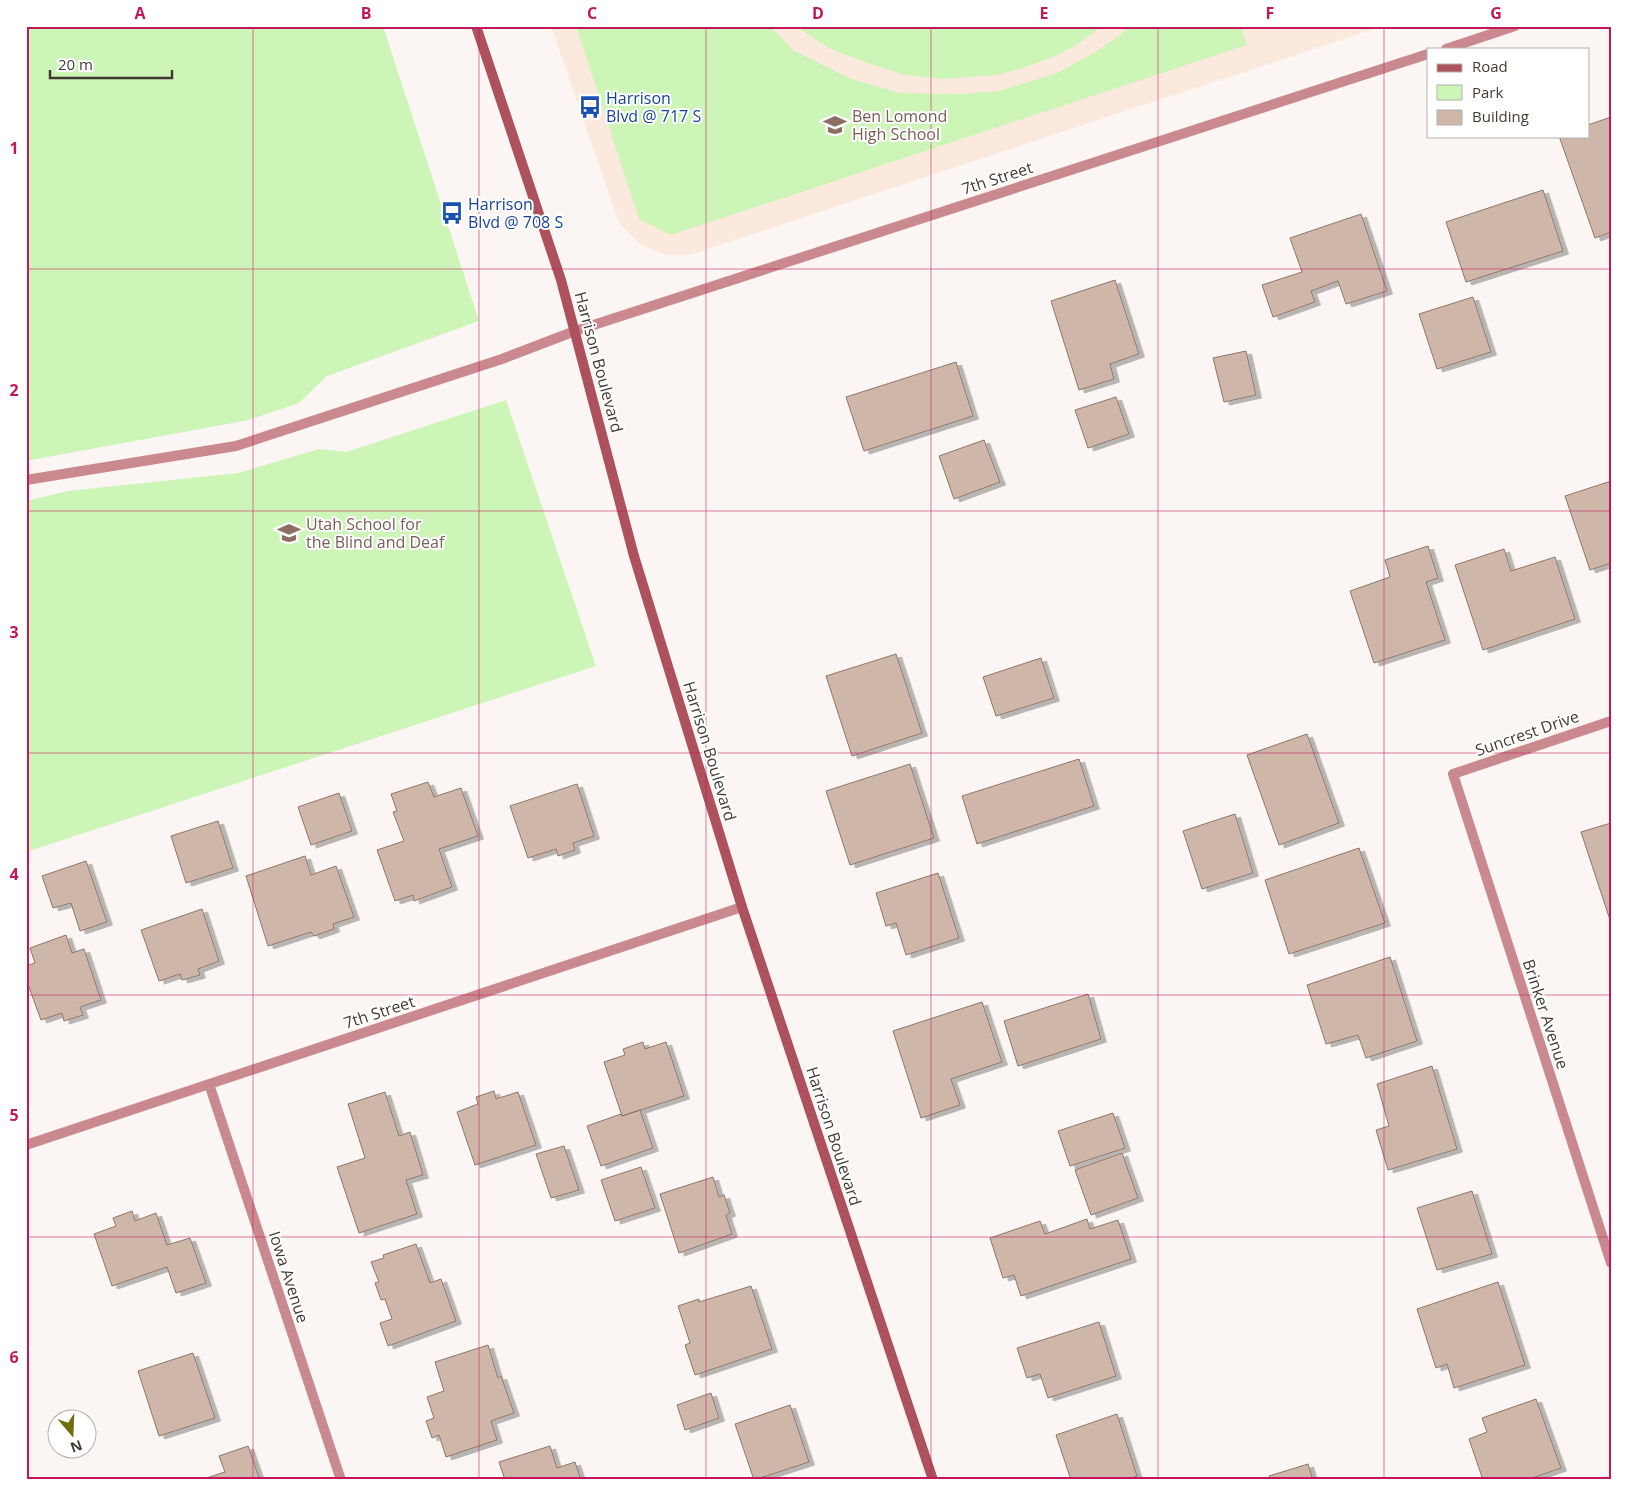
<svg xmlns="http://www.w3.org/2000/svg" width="1637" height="1506" viewBox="0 0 1637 1506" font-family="'Open Sans',sans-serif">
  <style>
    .built { fill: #fce9dd }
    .green { fill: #cdf5b8 }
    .building { fill: #ceb7a9; stroke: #8c7769; filter: url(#shadow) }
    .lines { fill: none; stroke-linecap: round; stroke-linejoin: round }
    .service { stroke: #ca898e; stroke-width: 10 }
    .minor { stroke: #ca898e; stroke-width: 10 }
    .tertiary { stroke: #ca898e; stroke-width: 10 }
    .secondary { stroke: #ad515c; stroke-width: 10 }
    .grid { fill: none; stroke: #c2185b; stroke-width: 1; stroke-opacity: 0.55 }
    .labels { text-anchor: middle; stroke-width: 4; stroke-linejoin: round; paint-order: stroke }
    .transit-label { font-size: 16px; fill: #164399; stroke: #fff; text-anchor: start }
    .education-label { font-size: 16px; fill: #785e54; stroke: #fff; text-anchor: start }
    .street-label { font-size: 16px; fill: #433a34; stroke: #fff }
    .neatline { fill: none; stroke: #c2185b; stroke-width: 2 }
    .grid-label { font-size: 16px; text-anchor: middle; font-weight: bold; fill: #c2185b }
  </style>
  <defs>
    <filter id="shadow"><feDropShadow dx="5.5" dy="3" stdDeviation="0" flood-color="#0004"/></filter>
  </defs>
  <rect width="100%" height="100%" fill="#fbf6f3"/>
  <path class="built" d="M 551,26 L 1383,26 L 689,255 L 667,255 L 641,245 L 619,223 Z"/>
  <path class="green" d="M 26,26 L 383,26 L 479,321 L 327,376 L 299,403 L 249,420 L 26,461 Z
    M 576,26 L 770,26 L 793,50 L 849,78 L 900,93 L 961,94 L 999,91 L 1057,73 L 1092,54 L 1119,36 L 1129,26 L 1241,26 L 1247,45 L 671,235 L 639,219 Z
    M 796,26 L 1102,26 L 1075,46 L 1053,57 L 1023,68 L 997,75 L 945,79 L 905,75 L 867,63 L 828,48 Z
    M 506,400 L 596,666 L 26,852 L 26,501 L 68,491 L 238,473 L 319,449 L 346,452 Z"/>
  <path class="building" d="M 1611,117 L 1611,232 L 1595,238 L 1559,136 L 1588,136 L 1588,125 Z
    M 1543,190 L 1563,251 L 1466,282 L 1446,222 Z
    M 1361,214 L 1387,291 L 1346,304 L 1338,281 L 1311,291 L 1315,302 L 1273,317 L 1262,285 L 1302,272 L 1290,238 Z
    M 1115,280 L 1139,354 L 1110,364 L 1114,379 L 1079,390 L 1051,301 Z
    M 1473,297 L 1491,352 L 1437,369 L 1419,314 Z
    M 1246,351 L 1256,395 L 1224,402 L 1213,358 Z
    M 956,362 L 973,416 L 864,451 L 846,397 Z
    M 1116,397 L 1129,434 L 1088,448 L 1075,410 Z
    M 984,440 L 1000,482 L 954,499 L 939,456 Z
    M 1611,481 L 1611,563 L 1590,570 L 1565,496 Z
    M 1428,546 L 1438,578 L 1426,582 L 1445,640 L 1374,663 L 1350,591 L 1390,577 L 1385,560 Z
    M 1504,549 L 1511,571 L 1555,557 L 1575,619 L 1483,650 L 1455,565 Z
    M 896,654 L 922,733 L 852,756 L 826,676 Z
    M 1041,658 L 1054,698 L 996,716 L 983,677 Z
    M 1307,734 L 1339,823 L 1279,845 L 1247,755 Z
    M 1079,759 L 1094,806 L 977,844 L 962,796 Z
    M 910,764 L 934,838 L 850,865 L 826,791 Z
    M 428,782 L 434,797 L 461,788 L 478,836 L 439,849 L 452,887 L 414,901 L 413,895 L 395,901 L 377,850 L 404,841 L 393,812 L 397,811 L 391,794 Z
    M 577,784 L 594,836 L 573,843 L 575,850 L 558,856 L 556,849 L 528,858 L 510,806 Z
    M 339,793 L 352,831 L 311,845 L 298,807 Z
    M 1235,814 L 1253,873 L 1202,889 L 1183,831 Z
    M 218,821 L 233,868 L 186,883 L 171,836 Z
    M 1611,823 L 1611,923 L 1581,832 Z
    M 1359,848 L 1385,923 L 1289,954 L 1265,880 Z
    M 305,856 L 311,875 L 336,866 L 354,917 L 333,924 L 334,929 L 314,936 L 311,932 L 268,946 L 246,876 Z
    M 86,861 L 107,922 L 80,931 L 71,903 L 53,908 L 42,876 Z
    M 938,873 L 959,938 L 906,955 L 896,923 L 886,926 L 876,893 Z
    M 202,909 L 219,961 L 198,969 L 200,975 L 182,980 L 180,974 L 159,981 L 141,930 Z
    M 66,935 L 72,953 L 84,949 L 101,1000 L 80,1007 L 83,1015 L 64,1021 L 62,1013 L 41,1020 L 26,979 L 26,966 L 35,963 L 30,948 Z
    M 1390,957 L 1417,1041 L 1366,1058 L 1358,1035 L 1326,1044 L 1307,985 Z
    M 1088,994 L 1101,1039 L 1018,1066 L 1004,1021 Z
    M 982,1002 L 1002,1062 L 951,1079 L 960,1105 L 921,1118 L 893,1031 Z
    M 643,1042 L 645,1049 L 666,1042 L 684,1096 L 622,1116 L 604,1062 L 625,1055 L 623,1049 Z
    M 1432,1066 L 1457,1149 L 1388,1170 L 1376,1130 L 1389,1126 L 1377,1084 Z
    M 494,1091 L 496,1099 L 518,1092 L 536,1145 L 475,1165 L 457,1112 L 478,1104 L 476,1097 Z
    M 385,1092 L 399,1136 L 410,1132 L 423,1175 L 406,1180 L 417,1214 L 359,1233 L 337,1167 L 365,1158 L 348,1104 Z
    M 640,1110 L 653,1148 L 601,1166 L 587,1126 L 621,1114 L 622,1116 Z
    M 1113,1113 L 1125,1148 L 1070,1166 L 1058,1131 Z
    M 564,1146 L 579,1190 L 551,1198 L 536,1154 Z
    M 1122,1153 L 1138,1198 L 1091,1215 L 1075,1170 Z
    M 641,1167 L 655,1208 L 615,1221 L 601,1180 Z
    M 713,1177 L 719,1197 L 724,1195 L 730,1213 L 726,1215 L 732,1234 L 679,1253 L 660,1194 Z
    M 1472,1191 L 1492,1254 L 1437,1270 L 1417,1208 Z
    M 132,1211 L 135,1221 L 156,1213 L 167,1245 L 190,1238 L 206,1283 L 176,1293 L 167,1267 L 112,1286 L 94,1234 L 116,1226 L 113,1218 Z
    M 1087,1219 L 1090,1229 L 1118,1220 L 1131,1259 L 1021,1296 L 1014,1275 L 1003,1278 L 990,1238 L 1040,1221 L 1045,1234 Z
    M 416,1244 L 430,1283 L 441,1279 L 456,1321 L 388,1346 L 380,1323 L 392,1319 L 385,1299 L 381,1300 L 375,1283 L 379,1282 L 371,1262 L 384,1258 L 383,1255 Z
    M 1498,1282 L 1525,1365 L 1454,1388 L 1447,1364 L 1436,1368 L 1417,1309 Z
    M 751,1286 L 772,1349 L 695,1375 L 685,1345 L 690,1343 L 678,1306 L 699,1299 L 699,1302 Z
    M 1099,1322 L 1116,1376 L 1048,1398 L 1040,1374 L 1027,1378 L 1017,1348 Z
    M 488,1345 L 498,1378 L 501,1376 L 514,1413 L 491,1421 L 497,1440 L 446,1457 L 439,1435 L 432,1438 L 426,1421 L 434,1418 L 427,1397 L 444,1391 L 435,1362 Z
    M 193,1353 L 215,1418 L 159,1436 L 138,1371 Z
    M 711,1393 L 719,1418 L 685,1430 L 677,1405 Z
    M 1536,1399 L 1561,1468 L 1527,1480 L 1483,1480 L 1469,1439 L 1487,1432 L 1482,1418 Z
    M 790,1405 L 809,1462 L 754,1480 L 735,1424 Z
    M 1117,1414 L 1137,1476 L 1126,1480 L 1071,1480 L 1056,1435 Z
    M 248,1446 L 260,1480 L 200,1480 L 225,1472 L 219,1456 Z
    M 550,1446 L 557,1468 L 575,1462 L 581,1480 L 505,1480 L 499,1462 Z
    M 1308,1464 L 1313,1480 L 1270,1480 L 1269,1476 Z"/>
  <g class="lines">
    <path class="service" d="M 26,480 L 236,446 L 502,359 L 575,331"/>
    <path class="minor" d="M 1611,721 L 1453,774 L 1611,1263
      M 209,1084 L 341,1480
      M 26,1145 L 742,907"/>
    <path class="tertiary" d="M 1446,49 L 1515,26
      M 575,331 L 1428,54"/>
    <path class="secondary" d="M 476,26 L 561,280 L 634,556 L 742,907 L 933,1480"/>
  </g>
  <path class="grid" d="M 253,26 L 253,1480M 479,26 L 479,1480M 706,26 L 706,1480M 931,26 L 931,1480M 1158,26 L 1158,1480M 1384,26 L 1384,1480M 26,269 L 1611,269M 26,511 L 1611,511M 26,753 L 1611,753M 26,995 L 1611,995M 26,1237 L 1611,1237"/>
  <defs>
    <symbol id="bus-bare" viewBox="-9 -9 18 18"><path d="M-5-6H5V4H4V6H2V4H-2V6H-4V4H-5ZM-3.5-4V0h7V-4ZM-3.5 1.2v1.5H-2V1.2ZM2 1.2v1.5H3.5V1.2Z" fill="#1a4fb4" stroke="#fff" stroke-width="2.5" paint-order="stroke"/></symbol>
    <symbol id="school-bare" viewBox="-9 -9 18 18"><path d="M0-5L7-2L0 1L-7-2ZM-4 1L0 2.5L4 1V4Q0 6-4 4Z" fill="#8d6e63" stroke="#fff" stroke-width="2.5" paint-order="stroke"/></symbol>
  </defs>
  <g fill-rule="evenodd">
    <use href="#bus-bare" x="574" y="91" width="32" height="32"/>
    <use href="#school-bare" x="819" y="109" width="32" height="32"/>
    <use href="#bus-bare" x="436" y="197" width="32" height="32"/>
    <use href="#school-bare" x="273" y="517" width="32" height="32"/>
  </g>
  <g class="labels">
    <g class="transit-label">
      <text x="606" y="104">Harrison<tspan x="606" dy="18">Blvd @ 717 S</tspan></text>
      <text x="468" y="210">Harrison<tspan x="468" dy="18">Blvd @ 708 S</tspan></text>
    </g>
    <g class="education-label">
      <text x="852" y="122">Ben Lomond<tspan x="852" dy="18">High School</tspan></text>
      <text x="306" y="530">Utah School for<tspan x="306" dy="18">the Blind and Deaf</tspan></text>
    </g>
    <g class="street-label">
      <text transform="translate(997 178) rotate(-18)" y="6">7th Street</text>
      <text transform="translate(599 362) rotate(75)" y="6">Harrison Boulevard</text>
      <text transform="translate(1527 733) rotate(-19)" y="6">Suncrest Drive</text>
      <text transform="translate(710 751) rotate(73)" y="6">Harrison Boulevard</text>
      <text transform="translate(379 1012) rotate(-18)" y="6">7th Street</text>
      <text transform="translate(1546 1014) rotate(72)" y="6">Brinker Avenue</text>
      <text transform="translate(834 1136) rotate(72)" y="6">Harrison Boulevard</text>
      <text transform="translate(289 1277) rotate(72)" y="6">Iowa Avenue</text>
    </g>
  </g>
  <rect width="1637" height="1506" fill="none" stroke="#ffffff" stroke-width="55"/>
  <rect x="1427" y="48" width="162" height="90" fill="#ffffff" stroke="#b4b0ae"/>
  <rect x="1437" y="64" width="25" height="8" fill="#ad515c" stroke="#b4b0ae"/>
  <text x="1472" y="72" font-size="15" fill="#433a34">Road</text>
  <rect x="1437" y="85" width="25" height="15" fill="#cdf5b8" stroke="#b4b0ae"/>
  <text x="1472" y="98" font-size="15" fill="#433a34">Park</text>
  <rect x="1437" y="110" width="25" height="15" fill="#ceb7a9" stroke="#b4b0ae"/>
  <text x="1472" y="122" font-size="15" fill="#433a34">Building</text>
  <g transform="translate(72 1434) rotate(161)"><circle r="24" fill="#ffffff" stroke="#b4b0ae"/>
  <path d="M0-4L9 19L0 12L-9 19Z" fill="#706e0e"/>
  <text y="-8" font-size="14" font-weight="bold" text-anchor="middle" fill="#433a34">N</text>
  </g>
  <path d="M50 70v8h122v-8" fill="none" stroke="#433a34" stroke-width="2.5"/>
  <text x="58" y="70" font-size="15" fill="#433a34" stroke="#ffffff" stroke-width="4" paint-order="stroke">20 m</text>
  <rect x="28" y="28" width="1582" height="1450" class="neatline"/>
  <g class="grid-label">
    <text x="140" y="19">A</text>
    <text x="366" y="19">B</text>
    <text x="592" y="19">C</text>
    <text x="818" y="19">D</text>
    <text x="1044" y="19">E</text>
    <text x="1270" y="19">F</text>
    <text x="1496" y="19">G</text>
    <text x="14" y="154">1</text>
    <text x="14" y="396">2</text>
    <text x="14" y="638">3</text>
    <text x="14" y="880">4</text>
    <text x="14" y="1121">5</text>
    <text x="14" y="1363">6</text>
  </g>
</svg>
